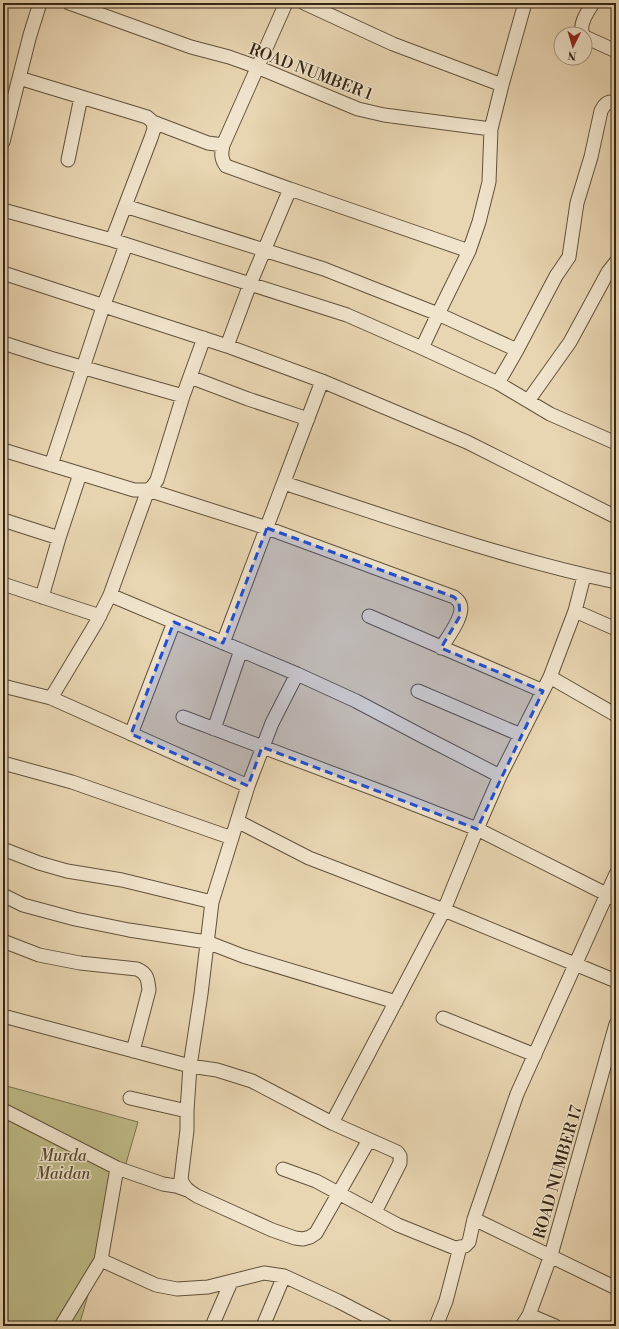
<svg xmlns="http://www.w3.org/2000/svg" width="619" height="1329" viewBox="0 0 619 1329" font-family="'Libre Bodoni',serif">
  <style>
    .green { fill: #bdbb87; stroke: #79704e }
    .lines { fill: none; stroke-linecap: round; stroke-linejoin: round }
    .minor-casing { stroke: #62523c; stroke-width: 15 }
    .minor { stroke: #f0e4cc; stroke-width: 13 }
    .marked { fill: #1d4ed8; fill-opacity: 0.2; stroke: #1d4ed8; stroke-width: 3; stroke-dasharray: 8 5; stroke-linejoin: round }
    .labels { text-anchor: middle; stroke-width: 3; stroke-linejoin: round; paint-order: stroke }
    .street-label { font-size: 16px; fill: #352615; stroke: #f0e4cc }
    .park-label { font-size: 16px; font-style: italic; fill: #574b32; stroke: #f0e4cc }
  </style>
  <rect width="100%" height="100%" fill="#e8d5b1"/>
  <filter id="stains"><feTurbulence type="fractalNoise" baseFrequency=".005" numOctaves="4"/><feColorMatrix values="0 0 0 0 .2 0 0 0 0 .09 0 0 0 0 .02 0 0 0 .5 -.17"/></filter>
  <radialGradient id="worn" r=".72"><stop offset=".6" stop-color="#630" stop-opacity="0"/><stop offset="1" stop-color="#630" stop-opacity=".3"/></radialGradient>
  <path class="green" d="M 3,1085 L 138,1122 L 79,1326 L 3,1326 Z"/>
  <g class="lines">
    <defs>
      <path id="minor" d="M 40,3 L 30,35 L 19,78 L 147,117 L 153,122 L 154,129 L 151,138 L 112,240 L 250,284 L 290,189 L 469,251 L 479,222 L 489,182 L 491,129
        M 69,3 L 191,47 L 229,57 L 257,67 L 358,109 L 384,115 L 491,129 L 502,85 L 525,3
        M 286,3 L 223,145 C 221,154 221,159 226,166 L 290,189
        M 304,3 L 393,44 L 502,85
        M 583,34 C 578,25 588,11 593,3
        M 585,37 L 616,51
        M 153,122 L 208,143 L 223,145
        M 3,142 L 19,78
        M 68,160 L 81,97
        M 125,206 L 324,269 L 438,314 L 517,350
        M 3,210 L 112,240
        M 3,273 L 227,346 L 322,381 L 467,442 L 616,517
        M 3,343 L 50,358 L 183,396
        M 227,346 L 250,284 L 347,315 L 422,348 L 498,383 L 550,414 L 616,443
        M 422,348 L 438,314 L 469,251
        M 190,377 L 248,399 L 308,419
        M 498,383 L 517,350 L 556,276 L 569,257 L 577,203 L 591,157 L 601,111 C 605,103 608,101 616,102
        M 528,401 L 570,342 L 608,272 L 616,262
        M 3,450 L 134,490 L 148,490 L 153,486 L 157,480 L 183,396 L 204,338
        M 51,465 L 103,307 L 126,245
        M 284,483 C 394,519 503,558 616,582
        M 3,520 L 59,538
        M 3,584 L 100,616
        M 110,595 L 297,674 L 356,701 L 424,737 L 500,776
        M 42,597 L 59,538 L 80,474
        M 575,611 L 616,629
        M 369,616 L 543,691
        M 223,643 L 322,381
        M 297,674 L 272,723 L 248,786 L 212,902 L 201,994 L 190,1066 L 187,1111 L 187,1130 L 181,1179 C 184,1188 189,1191 197,1196 L 272,1230 L 295,1238 L 303,1239 L 310,1237 L 316,1233 L 369,1140
        M 550,677 L 616,715
        M 3,686 L 51,698 L 248,786
        M 418,691 L 521,735
        M 51,698 L 96,623 L 110,595 L 148,490 L 267,528 L 454,597 C 456,599 458,600 459,602 C 467,613 447,638 441,648
        M 183,717 L 385,793 L 477,829 L 616,899
        M 214,729 L 241,650
        M 131,734 L 174,622
        M 3,763 L 72,782 L 232,838
        M 237,821 L 309,858 L 444,910 L 616,981
        M 3,849 L 39,863 L 67,871 L 122,880 L 212,902
        M 3,895 L 23,905 L 75,919 L 129,930 L 207,942 L 243,956 L 396,1002
        M 3,941 L 39,955 L 80,963 L 137,969 C 147,973 148,979 149,990 L 133,1051
        M 3,1016 L 190,1066 L 217,1070 L 252,1081 L 332,1123 L 397,1152 L 400,1156 L 400,1163 L 375,1212
        M 443,1018 L 535,1055
        M 130,1098 L 187,1111
        M 3,1110 L 117,1168 L 163,1184 L 176,1186 L 187,1190
        M 332,1123 L 444,910 L 477,829 L 500,776 L 550,677 L 575,611 L 584,576
        M 283,1169 L 316,1181 L 398,1225 L 455,1248 L 465,1246 L 469,1242 L 474,1219 L 517,1094 L 616,874
        M 474,1219 L 616,1288
        M 101,1260 L 156,1285 L 177,1289 L 208,1287 L 264,1273 L 284,1276 L 338,1301 L 386,1326
        M 529,1315 L 555,1326
        M 61,1326 L 101,1260 L 117,1168
        M 212,1326 L 231,1282
        M 263,1326 L 284,1276
        M 436,1326 L 446,1301 L 460,1247
        M 522,1326 L 529,1315 L 551,1255 L 616,1024"/>
    </defs>
    <use href="#minor" class="minor-casing"/>
    <use href="#minor" class="minor"/>
  </g>
  <path class="marked" d="M 267,528 L 454,597 L 459,602 L 460,616 L 441,648 L 543,691 L 477,829 L 262,747 L 248,786 L 131,734 L 174,622 L 223,643 Z"/>
  <g class="labels">
    <g class="street-label">
      <text transform="translate(311 71) rotate(21)" y="6">ROAD NUMBER 1</text>
      <text transform="translate(557 1172) rotate(-74)" y="6">ROAD NUMBER 17</text>
    </g>
    <g class="park-label">
      <text x="63" y="1161">Murda<tspan x="63" dy="18">Maidan</tspan></text>
    </g>
  </g>
  <rect width="619" height="1329" fill="none" stroke="#e8d5b1" stroke-width="16"/>
  <rect x="4" y="4" width="611" height="1321" fill="none" stroke="#352615" stroke-width="2"/>
  <rect x="8" y="8" width="603" height="1313" fill="none" stroke="#352615"/>
  <g transform="translate(573 46) rotate(185)"><circle r="19" fill="#f0e4cc" stroke="#a59883"/>
  <path d="M0-3L7 15L0 10L-7 15Z" fill="#8f2418"/>
  <text y="-6" font-size="11" font-weight="bold" text-anchor="middle" fill="#352615">N</text>
  </g>
  <rect width="100%" height="100%" filter="url(#stains)"/>
  <rect width="100%" height="100%" fill="url(#worn)"/>
</svg>
